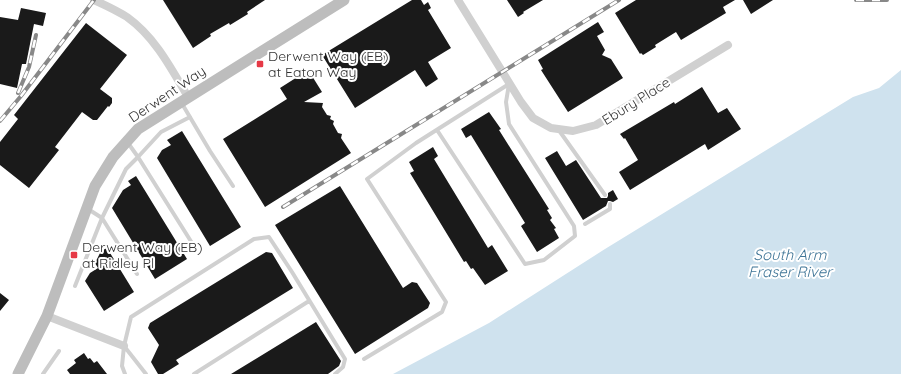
<svg xmlns="http://www.w3.org/2000/svg" width="901" height="374" viewBox="0 0 901 374" font-family="Quicksand,sans-serif">
  <style>
    .water { fill: #cfe2ee }
    .building { fill: #1a1a1a }
    .lines { fill: none; stroke-linecap: round; stroke-linejoin: round }
    .lane { stroke: #d0d0d0; stroke-width: 4 }
    .street { stroke: #d0d0d0; stroke-width: 8 }
    .secondary { stroke: #bdbdbd; stroke-width: 11 }
    .rail-casing { stroke: #888; stroke-width: 4 }
    .rail { stroke: #fff; stroke-width: 2.5; stroke-dasharray: 8; stroke-linecap: butt }
    .poi-dot { fill: #e63946; stroke: #fff; stroke-width: 1.5 }
    .labels { text-anchor: middle; stroke-width: 4; stroke-linejoin: round; paint-order: stroke }
    .poi-label { font-size: 14px; fill: #333; stroke: #fff; text-anchor: start }
    .street-label { font-size: 14px; fill: #333; stroke: #fff }
    .water-label { font-size: 15px; font-style: italic; fill: #3f7597; stroke: #fff }
  </style>
  <rect width="100%" height="100%" fill="#fff"/>
  <path class="water" d="M 901,70 L 901,374 L 393,374 L 489,323 L 605,249 L 853,97 L 879,88 Z"/>
  <path class="building" d="M 163,0 L 265,0 L 247,12 L 248,14 L 230,25 L 229,23 L 210,34 L 211,36 L 193,48 Z
    M 412,0 L 421,0 L 424,5 L 428,2 L 431,8 L 428,10 L 451,48 L 428,62 L 438,79 L 426,87 L 415,70 L 355,108 L 322,55 Z
    M 507,0 L 543,0 L 523,12 L 524,13 L 518,17 Z
    M 636,0 L 735,0 L 723,7 L 726,13 L 681,40 L 676,32 L 655,45 L 656,47 L 643,55 L 641,53 L 640,54 L 615,13 Z
    M 743,0 L 773,0 L 751,14 Z
    M 21,8 L 46,13 L 43,26 L 34,24 L 26,64 L 22,64 L 17,88 L 0,84 L 0,17 L 18,20 Z
    M 598,22 L 604,32 L 597,36 L 605,50 L 602,55 L 611,59 L 623,78 L 568,112 L 541,70 L 543,69 L 538,60 Z
    M 86,23 L 127,55 L 100,89 L 112,98 L 112,103 L 109,107 L 108,106 L 97,120 L 93,120 L 82,112 L 55,147 L 59,150 L 29,188 L 0,165 L 0,142 L 18,119 L 14,115 Z
    M 302,74 L 306,79 L 312,76 L 322,92 L 304,102 L 323,103 L 322,107 L 327,115 L 331,116 L 330,119 L 334,121 L 333,124 L 338,133 L 342,134 L 341,138 L 351,153 L 265,207 L 223,139 L 287,99 L 280,88 Z
    M 702,87 L 718,113 L 727,108 L 741,129 L 708,150 L 705,144 L 630,190 L 619,172 L 638,160 L 625,138 L 624,139 L 620,134 L 674,102 L 675,104 Z
    M 489,112 L 501,129 L 499,130 L 549,209 L 547,210 L 552,218 L 550,220 L 556,228 L 554,229 L 559,238 L 537,252 L 521,226 L 525,223 L 471,135 L 466,138 L 461,129 Z
    M 182,131 L 241,227 L 210,246 L 157,158 L 162,150 L 171,145 L 167,140 Z
    M 433,147 L 438,156 L 434,159 L 488,248 L 492,245 L 508,271 L 485,285 L 473,268 L 471,269 L 466,261 L 464,262 L 410,173 L 414,171 L 409,162 Z
    M 557,151 L 566,166 L 576,160 L 601,198 L 607,198 L 608,196 L 608,193 L 613,190 L 618,199 L 613,202 L 610,201 L 608,201 L 606,206 L 583,220 L 545,158 Z
    M 136,176 L 187,259 L 155,279 L 112,208 L 123,190 L 131,185 L 128,181 Z
    M 340,186 L 403,288 L 412,282 L 417,283 L 430,303 L 428,308 L 355,354 L 275,225 Z
    M 107,248 L 134,292 L 104,311 L 85,281 L 90,273 L 98,268 L 95,263 L 101,251 Z
    M 266,252 L 272,253 L 293,288 L 176,360 L 179,364 L 163,374 L 158,374 L 151,362 L 159,345 L 148,328 L 150,323 Z
    M 0,293 L 9,300 L 0,311 Z
    M 316,322 L 341,361 L 339,366 L 328,374 L 231,374 Z
    M 84,353 L 88,359 L 90,358 L 94,363 L 97,361 L 107,374 L 70,374 L 67,370 L 76,363 L 74,360 Z"/>
  <g class="lines">
    <path class="lane" d="M 181,102 L 210,151 L 233,186
      M 558,129 L 605,195
      M 437,130 L 525,264 L 544,260 L 575,236 L 574,226 L 509,124 L 506,102 L 509,84
      M 128,143 L 138,157 L 161,132 L 190,117
      M 88,209 L 102,218 L 126,169 L 138,157 L 192,243
      M 102,218 L 137,274
      M 585,224 L 610,209 L 610,204
      M 75,286 L 102,218
      M 124,346 L 146,374
      M 364,359 L 442,312 L 446,302 L 367,179 L 416,143 L 509,84
      M 43,374 L 59,351
      M 125,374 L 122,366 L 124,346 L 131,317 L 254,239 L 269,237 L 292,272 L 345,359 L 343,367 L 335,374
      M 194,374 L 309,301"/>
    <path class="street" d="M 94,0 C 105,5 116,10 127,17 C 155,37 171,68 188,97
      M 458,0 L 521,102 L 533,118 L 551,128 L 573,131 L 596,125 L 728,45
      M 47,316 L 124,346"/>
    <path class="secondary" d="M 18,374 L 47,316 L 95,186 L 113,157 L 138,129 L 344,0"/>
    <defs>
      <path id="rail" d="M 856,0 L 887,0
        M 18,93 L 29,67 L 36,35
        M 0,121 L 21,96 L 94,0
        M 283,207 L 619,0"/>
    </defs>
    <use href="#rail" class="rail-casing"/>
    <use href="#rail" class="rail"/>
  </g>
  <g class="poi-dot">
    <rect x="256" y="60" width="8" height="8" rx="2"/>
    <rect x="70" y="251" width="8" height="8" rx="2"/>
  </g>
  <g class="labels">
    <g class="poi-label">
      <text x="268" y="61">Derwent Way (EB)<tspan x="268" dy="16">at Eaton Way</tspan></text>
      <text x="82" y="252">Derwent Way (EB)<tspan x="82" dy="16">at Ridley Pl</tspan></text>
    </g>
    <g class="street-label">
      <text transform="translate(167 94) rotate(-34)" y="5">Derwent Way</text>
      <text transform="translate(636 101) rotate(-32)" y="5">Ebury Place</text>
    </g>
    <g class="water-label">
      <text x="790" y="260">South Arm<tspan x="790" dy="17">Fraser River</tspan></text>
    </g>
  </g>
</svg>
